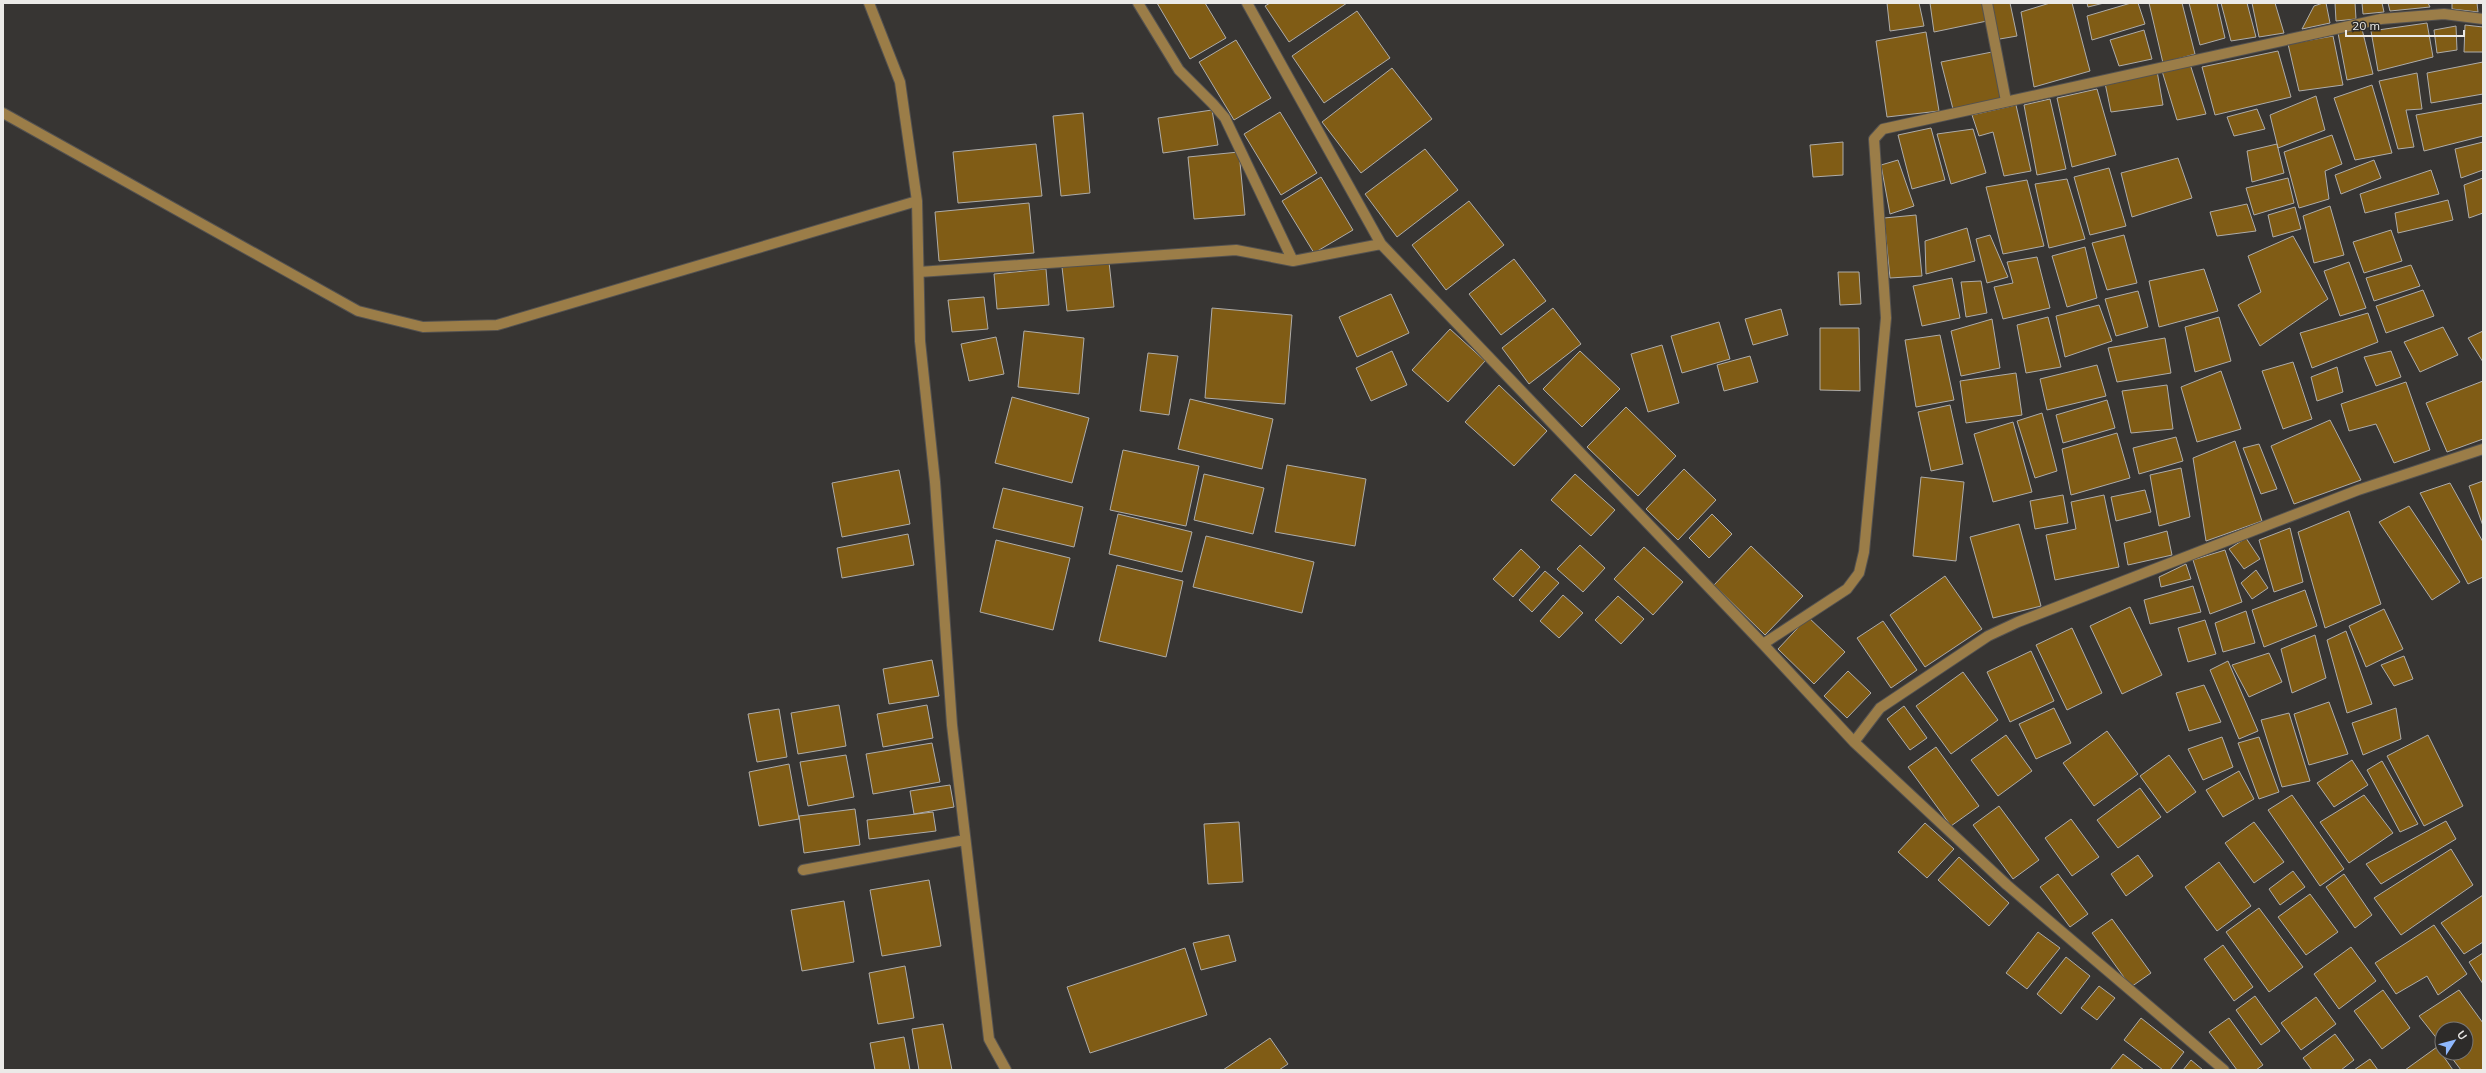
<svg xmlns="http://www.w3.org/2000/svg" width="2486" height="1073" viewBox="0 0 2486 1073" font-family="Mulish,sans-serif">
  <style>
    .building { fill: #805c15; stroke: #aeaca9 }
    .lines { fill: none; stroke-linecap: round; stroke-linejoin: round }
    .minor-casing { stroke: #545250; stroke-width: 12 }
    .minor { stroke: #9b7d48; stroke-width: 10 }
  </style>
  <rect width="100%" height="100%" fill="#373533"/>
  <path class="building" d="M 1157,3 L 1205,3 L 1226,38 L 1190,59 Z
    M 1270,3 L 1347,3 L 1289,42 L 1265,6 Z
    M 1887,3 L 1919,3 L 1924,26 L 1890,31 Z
    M 1930,3 L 1984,3 L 1987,21 L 1934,32 Z
    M 1990,3 L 2010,3 L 2017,36 L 1994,40 Z
    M 2050,3 L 2072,3 L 2090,71 L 2034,87 L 2021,12 Z
    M 2087,3 L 2104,3 L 2088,7 Z
    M 2131,3 L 2138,3 L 2145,24 L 2092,40 L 2087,16 Z
    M 2149,3 L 2182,3 L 2195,54 L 2163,63 Z
    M 2189,3 L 2217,3 L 2225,38 L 2200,45 Z
    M 2221,3 L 2247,3 L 2256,37 L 2231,41 Z
    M 2252,3 L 2275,3 L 2284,33 L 2259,37 Z
    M 2323,3 L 2326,3 L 2330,23 L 2302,29 L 2314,6 Z
    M 2335,3 L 2355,3 L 2356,19 L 2336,21 Z
    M 2362,3 L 2382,3 L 2384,12 L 2363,14 Z
    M 2388,3 L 2428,3 L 2430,7 L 2390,11 Z
    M 2452,3 L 2477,3 L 2478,12 L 2452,9 Z
    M 1357,11 L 1390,58 L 1324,103 L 1292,56 Z
    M 2427,23 L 2433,57 L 2378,71 L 2371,31 Z
    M 2465,25 L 2483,27 L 2483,52 L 2464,52 Z
    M 2456,26 L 2457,50 L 2437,53 L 2434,30 Z
    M 2362,29 L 2373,74 L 2347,80 L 2338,33 Z
    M 2144,30 L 2152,59 L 2119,66 L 2110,40 Z
    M 1926,32 L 1939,111 L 1887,117 L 1876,41 Z
    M 2333,36 L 2343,85 L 2299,91 L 2288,44 Z
    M 1236,40 L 1271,98 L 1234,120 L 1199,62 Z
    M 2278,51 L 2291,97 L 2215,115 L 2202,67 Z
    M 1992,52 L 2001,98 L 1953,109 L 1941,62 Z
    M 2483,62 L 2483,94 L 2431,103 L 2427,73 Z
    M 2190,64 L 2206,114 L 2177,120 L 2162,71 Z
    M 1392,68 L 1432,119 L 1361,173 L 1322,122 Z
    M 2157,71 L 2163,105 L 2111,112 L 2105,83 Z
    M 2417,73 L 2422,109 L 2406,110 L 2414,147 L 2398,149 L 2379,81 Z
    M 2372,85 L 2392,153 L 2355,160 L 2334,98 Z
    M 2097,89 L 2116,155 L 2072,167 L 2057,98 Z
    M 2316,96 L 2325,130 L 2278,148 L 2270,115 Z
    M 2050,99 L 2066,169 L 2037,175 L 2024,105 Z
    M 2483,103 L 2483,136 L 2424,151 L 2416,115 Z
    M 2016,105 L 2031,171 L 2004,176 L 1993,132 L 1979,136 L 1972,115 Z
    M 2257,109 L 2265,129 L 2234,136 L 2227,117 Z
    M 1212,110 L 1218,145 L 1163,153 L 1158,118 Z
    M 1280,112 L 1317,173 L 1281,195 L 1244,134 Z
    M 1083,113 L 1090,193 L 1061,196 L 1053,116 Z
    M 1931,128 L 1945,180 L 1912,189 L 1898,135 Z
    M 1973,129 L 1986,173 L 1951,184 L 1937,134 Z
    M 2332,135 L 2342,164 L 2325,171 L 2329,199 L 2299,208 L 2284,152 Z
    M 1843,142 L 1843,175 L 1813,177 L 1810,145 Z
    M 2483,142 L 2483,170 L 2461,178 L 2455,149 Z
    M 1036,144 L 1042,196 L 958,203 L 953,152 Z
    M 2277,144 L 2284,173 L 2252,182 L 2247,151 Z
    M 1425,149 L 1458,190 L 1397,237 L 1365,194 Z
    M 1239,152 L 1245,215 L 1194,219 L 1188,157 Z
    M 2178,158 L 2192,198 L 2132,217 L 2121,173 Z
    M 1898,160 L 1914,206 L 1890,214 L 1881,165 Z
    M 2374,160 L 2381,178 L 2341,194 L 2335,175 Z
    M 2109,168 L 2126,226 L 2090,235 L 2074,177 Z
    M 2431,170 L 2439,194 L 2365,213 L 2360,194 Z
    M 1321,177 L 1353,230 L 1314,253 L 1282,201 Z
    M 2288,178 L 2294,203 L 2254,215 L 2246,188 Z
    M 2483,178 L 2483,213 L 2469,218 L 2464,185 Z
    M 2067,179 L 2085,239 L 2049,248 L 2035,184 Z
    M 2027,180 L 2044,246 L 2003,254 L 1986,187 Z
    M 2448,200 L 2453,220 L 2398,233 L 2395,213 Z
    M 1469,201 L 1504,245 L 1446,290 L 1412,245 Z
    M 1029,203 L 1034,253 L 939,261 L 935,212 Z
    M 2247,204 L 2256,231 L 2217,236 L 2210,212 Z
    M 2330,206 L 2344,255 L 2314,263 L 2303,216 Z
    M 2295,207 L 2301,229 L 2273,237 L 2268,215 Z
    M 1916,215 L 1922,276 L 1890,278 L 1884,218 Z
    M 1967,228 L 1975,261 L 1926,274 L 1925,241 Z
    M 2391,230 L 2402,261 L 2364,273 L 2353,242 Z
    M 1990,235 L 2008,277 L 1987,283 L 1976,239 Z
    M 2124,235 L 2137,283 L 2107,290 L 2092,243 Z
    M 2293,236 L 2328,299 L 2260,346 L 2238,305 L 2261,292 L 2248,256 Z
    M 2085,247 L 2097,298 L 2067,307 L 2052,256 Z
    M 2037,257 L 2050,308 L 2003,319 L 1994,287 L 2013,283 L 2007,262 Z
    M 1514,259 L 1546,301 L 1501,335 L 1469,294 Z
    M 1109,262 L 1114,307 L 1067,311 L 1062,267 Z
    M 2349,262 L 2366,308 L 2340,316 L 2324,271 Z
    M 2411,265 L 2420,286 L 2374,301 L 2366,278 Z
    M 1046,269 L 1049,305 L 997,309 L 994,274 Z
    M 2204,269 L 2218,311 L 2159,327 L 2149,281 Z
    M 1838,272 L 1859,272 L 1861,304 L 1840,305 Z
    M 1952,278 L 1960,318 L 1922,326 L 1913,286 Z
    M 1981,281 L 1987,313 L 1966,317 L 1961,282 Z
    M 2423,290 L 2434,316 L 2386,333 L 2376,306 Z
    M 2138,291 L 2148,327 L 2116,336 L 2105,299 Z
    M 1391,294 L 1409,333 L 1357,357 L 1339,317 Z
    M 984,297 L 988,329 L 952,332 L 948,300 Z
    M 2099,305 L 2112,341 L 2065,357 L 2056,316 Z
    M 1212,308 L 1292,315 L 1285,404 L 1205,398 Z
    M 1553,308 L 1581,344 L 1529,384 L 1502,348 Z
    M 1781,309 L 1788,335 L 1753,345 L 1745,319 Z
    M 2368,313 L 2378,342 L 2312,368 L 2300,333 Z
    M 2048,317 L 2061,367 L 2026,373 L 2017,325 Z
    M 2219,317 L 2231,361 L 2195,372 L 2185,327 Z
    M 1992,319 L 2000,368 L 1961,376 L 1951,331 Z
    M 1719,322 L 1730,359 L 1682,373 L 1671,336 Z
    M 2443,327 L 2458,355 L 2420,372 L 2404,342 Z
    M 1820,328 L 1859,328 L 1860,391 L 1820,390 Z
    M 1450,329 L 1485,361 L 1448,402 L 1412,370 Z
    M 1024,331 L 1084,338 L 1079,394 L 1018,387 Z
    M 2483,331 L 2483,362 L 2468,338 Z
    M 1940,335 L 1954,400 L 1916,407 L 1905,340 Z
    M 996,337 L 1004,374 L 969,381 L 961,344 Z
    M 2165,338 L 2171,373 L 2117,382 L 2108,348 Z
    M 1662,345 L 1679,403 L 1648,412 L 1631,354 Z
    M 1392,351 L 1407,385 L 1371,401 L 1356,368 Z
    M 1580,351 L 1620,389 L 1582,427 L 1543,389 Z
    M 2391,351 L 2401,377 L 2376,386 L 2364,357 Z
    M 1148,353 L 1178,356 L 1169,415 L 1140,411 Z
    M 1750,356 L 1758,382 L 1724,391 L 1717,365 Z
    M 2293,362 L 2312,419 L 2283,429 L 2262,371 Z
    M 2097,365 L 2106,396 L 2047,410 L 2040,379 Z
    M 2337,367 L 2343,392 L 2317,401 L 2311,377 Z
    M 2221,371 L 2241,429 L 2197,442 L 2181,387 Z
    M 2016,373 L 2022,415 L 1966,423 L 1960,381 Z
    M 2483,381 L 2483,439 L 2447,452 L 2426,403 Z
    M 2406,382 L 2430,450 L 2394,463 L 2376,424 L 2349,431 L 2341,404 Z
    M 1499,385 L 1547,431 L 1514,466 L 1465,422 Z
    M 2167,385 L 2173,429 L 2131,433 L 2122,391 Z
    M 1012,397 L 1089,418 L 1072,483 L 995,463 Z
    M 1190,399 L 1273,419 L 1262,469 L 1178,449 Z
    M 2107,400 L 2115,428 L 2063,443 L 2056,415 Z
    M 1950,405 L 1963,464 L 1931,471 L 1918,412 Z
    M 1626,407 L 1676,456 L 1638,496 L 1587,447 Z
    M 2042,413 L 2057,471 L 2035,478 L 2017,421 Z
    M 2330,420 L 2361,480 L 2294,504 L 2271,446 Z
    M 2013,422 L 2032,492 L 1993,502 L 1974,434 Z
    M 2117,433 L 2130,478 L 2071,495 L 2062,449 Z
    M 2176,437 L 2183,461 L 2139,474 L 2133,448 Z
    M 2235,441 L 2262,521 L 2206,541 L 2193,458 Z
    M 2259,444 L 2277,489 L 2261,494 L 2243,448 Z
    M 1123,450 L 1199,466 L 1186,526 L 1110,510 Z
    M 1287,465 L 1366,479 L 1355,546 L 1275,532 Z
    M 2181,468 L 2190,517 L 2159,526 L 2150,475 Z
    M 1684,469 L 1716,500 L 1678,540 L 1646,509 Z
    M 899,470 L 910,524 L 842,537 L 832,483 Z
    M 1204,474 L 1264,488 L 1253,534 L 1194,520 Z
    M 1575,474 L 1615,510 L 1591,536 L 1551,500 Z
    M 1921,477 L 1964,482 L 1956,561 L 1913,556 Z
    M 2483,481 L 2483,526 L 2469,486 Z
    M 2450,483 L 2483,542 L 2483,577 L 2468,584 L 2420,493 Z
    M 1003,488 L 1083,507 L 1074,547 L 993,528 Z
    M 2145,490 L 2151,512 L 2116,521 L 2111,497 Z
    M 2063,495 L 2068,523 L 2035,529 L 2030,501 Z
    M 2104,495 L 2119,567 L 2055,580 L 2046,535 L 2076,529 L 2071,502 Z
    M 2409,506 L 2460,582 L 2432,600 L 2379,522 Z
    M 2349,511 L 2381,604 L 2325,628 L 2298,532 Z
    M 1118,514 L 1192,532 L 1182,572 L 1109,554 Z
    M 1712,514 L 1732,534 L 1709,558 L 1689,538 Z
    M 2019,524 L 2041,606 L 1993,618 L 1970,537 Z
    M 2290,528 L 2303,582 L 2274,592 L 2259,540 Z
    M 2167,531 L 2172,555 L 2128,565 L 2124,543 Z
    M 908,534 L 914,565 L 842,578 L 837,548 Z
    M 1206,536 L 1314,562 L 1302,613 L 1193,587 Z
    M 2246,538 L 2260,559 L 2244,569 L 2229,549 Z
    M 996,540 L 1070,558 L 1053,630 L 980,612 Z
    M 1580,545 L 1605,568 L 1583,592 L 1557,569 Z
    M 1751,546 L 1803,596 L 1765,635 L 1714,585 Z
    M 1644,547 L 1683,582 L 1653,615 L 1614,579 Z
    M 1521,549 L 1540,567 L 1513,597 L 1493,579 Z
    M 2225,550 L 2242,602 L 2210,614 L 2193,560 Z
    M 2186,564 L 2191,579 L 2161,587 L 2159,577 Z
    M 1117,565 L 1183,581 L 1166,657 L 1099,641 Z
    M 2256,570 L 2268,588 L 2252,599 L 2241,583 Z
    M 1545,571 L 1559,583 L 1532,612 L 1519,600 Z
    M 1945,576 L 1982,629 L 1925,667 L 1890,615 Z
    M 2193,586 L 2201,612 L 2150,624 L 2144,600 Z
    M 2305,590 L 2317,626 L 2264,647 L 2252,610 Z
    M 1563,595 L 1583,613 L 1559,638 L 1540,621 Z
    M 1618,596 L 1644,619 L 1621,644 L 1595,620 Z
    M 2130,607 L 2162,675 L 2122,694 L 2090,626 Z
    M 2384,609 L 2403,649 L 2366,667 L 2349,626 Z
    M 2246,611 L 2255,643 L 2223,652 L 2215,623 Z
    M 1808,617 L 1845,652 L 1814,684 L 1778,649 Z
    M 2205,620 L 2216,654 L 2188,662 L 2178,628 Z
    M 1883,621 L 1917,670 L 1891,688 L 1857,638 Z
    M 2072,628 L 2102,693 L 2067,710 L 2036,645 Z
    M 2346,631 L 2372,704 L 2347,713 L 2327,640 Z
    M 2315,635 L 2326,678 L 2292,693 L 2281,649 Z
    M 2031,651 L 2054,701 L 2010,722 L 1987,672 Z
    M 2269,653 L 2282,682 L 2249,697 L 2232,665 Z
    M 2404,656 L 2413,679 L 2394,686 L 2381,665 Z
    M 932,660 L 939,696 L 889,704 L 883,669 Z
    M 2228,661 L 2258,731 L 2239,739 L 2210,670 Z
    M 1848,671 L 1871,693 L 1847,718 L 1824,696 Z
    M 1963,672 L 1998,720 L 1951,754 L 1916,706 Z
    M 2204,685 L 2221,722 L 2189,731 L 2176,693 Z
    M 2329,702 L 2348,754 L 2309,765 L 2294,714 Z
    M 839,705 L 846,746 L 798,754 L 791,713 Z
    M 927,705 L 933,738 L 883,747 L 877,714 Z
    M 1904,706 L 1927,738 L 1910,750 L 1887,719 Z
    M 2054,708 L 2071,743 L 2036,759 L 2019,724 Z
    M 2396,708 L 2401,739 L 2363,755 L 2352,723 Z
    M 779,709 L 787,757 L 757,762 L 748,714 Z
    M 2289,713 L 2310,781 L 2282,787 L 2261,720 Z
    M 2107,731 L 2138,774 L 2094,806 L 2063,763 Z
    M 2006,735 L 2032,771 L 1998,796 L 1971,760 Z
    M 2428,735 L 2463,806 L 2424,826 L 2387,756 Z
    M 2222,737 L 2233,767 L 2203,780 L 2188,749 Z
    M 2259,737 L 2279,792 L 2259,799 L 2238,743 Z
    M 932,743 L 940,782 L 873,794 L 866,754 Z
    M 1936,747 L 1979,806 L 1951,826 L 1908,767 Z
    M 846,755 L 854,797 L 808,806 L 800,762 Z
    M 2169,755 L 2196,792 L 2167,813 L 2140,776 Z
    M 2352,760 L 2368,785 L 2334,807 L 2317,783 Z
    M 2382,761 L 2418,824 L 2400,832 L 2367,770 Z
    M 789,764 L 799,819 L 759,826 L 749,772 Z
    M 2239,771 L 2254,799 L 2223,817 L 2206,790 Z
    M 950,785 L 954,807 L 914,814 L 910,791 Z
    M 2140,788 L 2161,817 L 2118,848 L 2097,820 Z
    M 2292,795 L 2344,869 L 2320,886 L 2268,810 Z
    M 2364,795 L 2393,833 L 2349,863 L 2320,822 Z
    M 1999,806 L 2039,860 L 2013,879 L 1973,825 Z
    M 855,809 L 860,845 L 804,853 L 799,816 Z
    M 933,812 L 936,831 L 869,839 L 867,820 Z
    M 2071,819 L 2099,857 L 2072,876 L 2045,838 Z
    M 2446,821 L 2456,839 L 2381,884 L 2366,864 Z
    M 1239,822 L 1243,882 L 1208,884 L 1204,824 Z
    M 2254,822 L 2284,862 L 2254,883 L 2225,843 Z
    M 1925,823 L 1954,849 L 1927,878 L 1898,852 Z
    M 2451,849 L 2473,885 L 2401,935 L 2374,898 Z
    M 2138,855 L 2153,876 L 2126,896 L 2111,874 Z
    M 1959,857 L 2009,903 L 1989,926 L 1938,880 Z
    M 2219,862 L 2251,906 L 2217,931 L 2185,887 Z
    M 2293,871 L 2305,887 L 2280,905 L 2269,889 Z
    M 2058,874 L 2088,914 L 2070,927 L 2040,887 Z
    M 2344,874 L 2372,915 L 2355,928 L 2326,887 Z
    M 929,880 L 941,946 L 882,956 L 870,890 Z
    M 2310,894 L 2338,932 L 2306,955 L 2278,917 Z
    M 2483,895 L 2483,942 L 2464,954 L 2441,923 Z
    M 844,901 L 854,962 L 802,971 L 791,910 Z
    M 2259,908 L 2303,967 L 2269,992 L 2226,932 Z
    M 2112,919 L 2151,973 L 2131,987 L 2092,933 Z
    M 2434,925 L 2467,974 L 2438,995 L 2427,976 L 2396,994 L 2375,963 Z
    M 2038,932 L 2060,948 L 2027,989 L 2006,973 Z
    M 1229,935 L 1236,961 L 1201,970 L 1193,943 Z
    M 2223,945 L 2253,987 L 2234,1001 L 2204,959 Z
    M 2351,947 L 2376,981 L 2339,1009 L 2314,974 Z
    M 1185,948 L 1207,1015 L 1090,1053 L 1067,987 Z
    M 2483,953 L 2483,984 L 2469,962 Z
    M 2066,957 L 2090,976 L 2061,1014 L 2037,994 Z
    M 905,966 L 914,1018 L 878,1024 L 869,973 Z
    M 2099,986 L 2115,998 L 2097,1020 L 2081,1008 Z
    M 2383,990 L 2410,1028 L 2382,1049 L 2354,1011 Z
    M 2459,990 L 2483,1023 L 2483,1070 L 2461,1070 L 2448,1053 L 2466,1053 L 2466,1029 L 2442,1029 L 2442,1045 L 2419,1016 Z
    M 2255,996 L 2280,1031 L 2261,1045 L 2236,1010 Z
    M 2316,997 L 2336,1024 L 2301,1050 L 2281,1023 Z
    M 2141,1018 L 2184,1052 L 2170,1070 L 2163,1070 L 2124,1040 Z
    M 2229,1018 L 2263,1065 L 2256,1070 L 2237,1070 L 2209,1032 Z
    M 943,1024 L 952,1070 L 919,1070 L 912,1029 Z
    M 2335,1034 L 2354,1060 L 2341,1070 L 2312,1070 L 2303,1058 Z
    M 904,1037 L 910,1070 L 875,1070 L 870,1043 Z
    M 1270,1038 L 1288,1064 L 1279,1070 L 1223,1070 Z
    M 2437,1047 L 2453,1070 L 2405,1070 Z
    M 2123,1054 L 2144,1070 L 2110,1070 Z
    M 2370,1059 L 2378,1070 L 2354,1070 Z
    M 2191,1060 L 2203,1070 L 2183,1070 Z"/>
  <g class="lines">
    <defs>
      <path id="minor" d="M 869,3 L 900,82 L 917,201 L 920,341 L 935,482 L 952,725 L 989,1039 L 1006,1070
        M 1138,3 L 1179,70 L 1213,104 L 1225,118 L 1293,261
        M 1247,3 L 1381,244 L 1763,644 L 1854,742 L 2007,885 L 2224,1070
        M 1987,3 L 2006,101
        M 3,113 L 358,311 L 423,327 L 497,325 L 917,201
        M 919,272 L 1236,250 L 1293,261 L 1381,244
        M 1763,644 L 1847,589 L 1859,573 L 1864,552 L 1886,318 L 1874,139 L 1883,129 L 2381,19 L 2444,14 L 2483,19
        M 1854,742 L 1880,708 L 1988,636 L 2018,622 L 2358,490 L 2483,449
        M 803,870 L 965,840"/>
    </defs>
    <use href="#minor" class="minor-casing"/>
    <use href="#minor" class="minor"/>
  </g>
  <rect width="2486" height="1073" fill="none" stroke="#ebeae8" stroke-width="8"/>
  <g transform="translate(2454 1041) rotate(54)"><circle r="19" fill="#2d2b29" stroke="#797775"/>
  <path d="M0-3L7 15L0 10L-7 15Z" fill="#8fb8fd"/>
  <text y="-6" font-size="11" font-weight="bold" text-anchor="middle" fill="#ebeae8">U</text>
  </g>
  <path d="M2346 30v6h118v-6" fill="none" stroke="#ebeae8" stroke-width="2"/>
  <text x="2352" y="30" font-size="12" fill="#ebeae8" stroke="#2d2b29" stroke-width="3" paint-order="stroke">20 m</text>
</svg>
